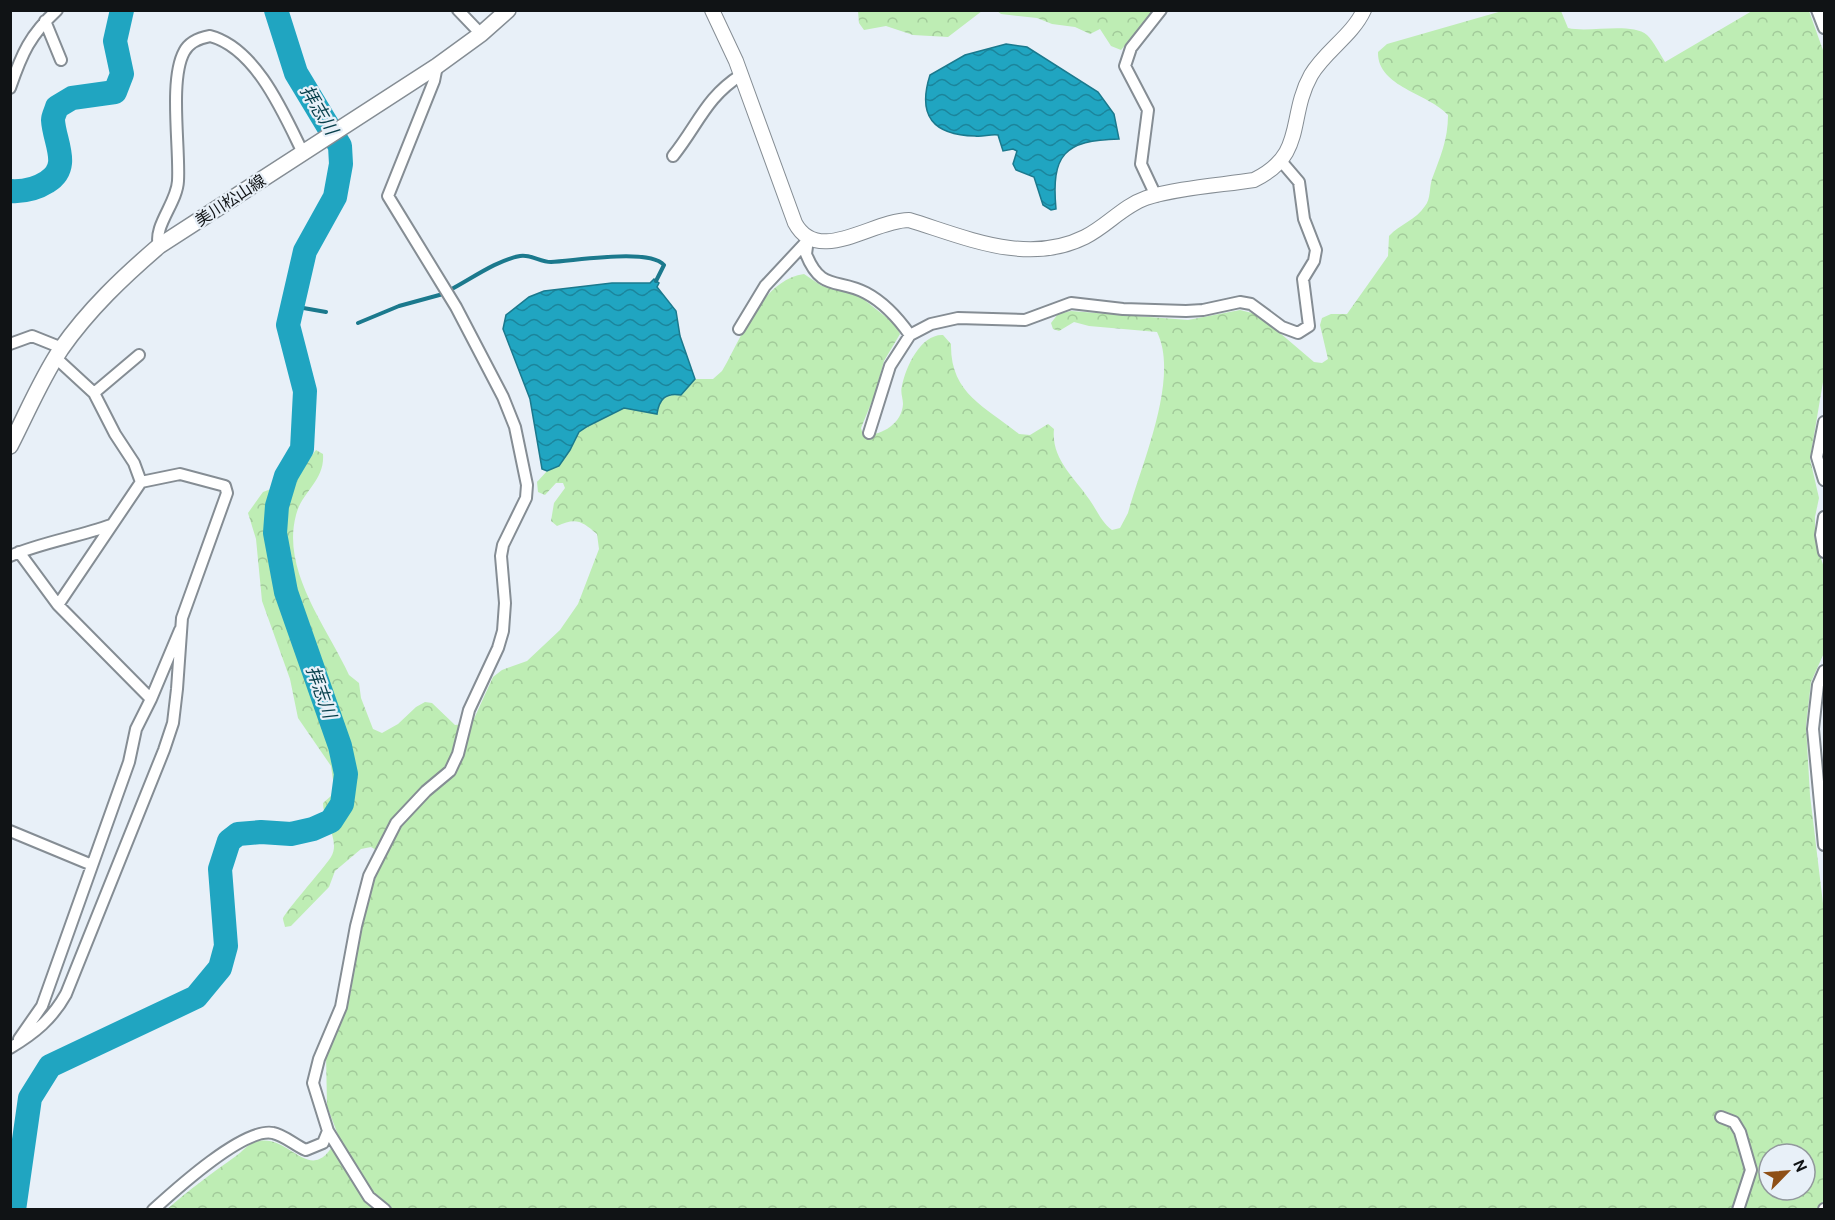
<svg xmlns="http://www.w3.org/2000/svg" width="1835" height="1220" viewBox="0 0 1835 1220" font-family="Cabin,'Noto Sans JP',sans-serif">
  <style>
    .forest { fill: url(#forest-crowns); fill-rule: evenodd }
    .water { fill: url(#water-waves); stroke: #1b798d; stroke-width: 1.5 }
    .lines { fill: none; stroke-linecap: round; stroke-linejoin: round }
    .stream { stroke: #1b798d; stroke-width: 4 }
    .river { stroke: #20a5c1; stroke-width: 24 }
    .minor-casing { stroke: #858d94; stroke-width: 14 }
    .tertiary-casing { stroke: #858d94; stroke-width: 16 }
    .secondary-casing { stroke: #858d94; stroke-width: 18 }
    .minor { stroke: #fff; stroke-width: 10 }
    .tertiary { stroke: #fff; stroke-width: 14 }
    .secondary { stroke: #fff; stroke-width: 15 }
    .labels { text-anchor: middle; stroke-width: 4.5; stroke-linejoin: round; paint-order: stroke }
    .street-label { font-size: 16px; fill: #101315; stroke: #e8f0f8 }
    .water-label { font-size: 18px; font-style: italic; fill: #073f4b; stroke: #e8f0f8 }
  </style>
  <defs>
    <pattern id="forest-crowns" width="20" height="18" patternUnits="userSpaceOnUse" patternTransform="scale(1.5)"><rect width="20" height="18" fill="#beedb4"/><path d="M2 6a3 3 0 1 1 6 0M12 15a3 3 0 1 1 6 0" fill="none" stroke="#a2ca9a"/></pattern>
    <pattern id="water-waves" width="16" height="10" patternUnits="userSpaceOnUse" patternTransform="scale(1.5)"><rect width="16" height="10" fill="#20a5c1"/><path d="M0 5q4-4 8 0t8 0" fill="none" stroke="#1b859c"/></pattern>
  </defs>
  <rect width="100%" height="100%" fill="#e8f0f8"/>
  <path class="forest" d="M 858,11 L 858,10 L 982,11 L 948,37 L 913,35 L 886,26 L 864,30 L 859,23 Z
    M 997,11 L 1155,11 L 1121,50 L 1111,46 L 1100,29 L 1090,34 L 1075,27 L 1052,24 L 1037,18 L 1001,14 Z
    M 1502,11 L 1561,11 L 1568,28 C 1589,33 1631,22 1647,35 C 1654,42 1660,54 1665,62 L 1752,11 L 1809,11 L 1824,53 L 1824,376 L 1810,459 L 1819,498 L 1815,517 L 1815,538 L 1824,568 L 1824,653 L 1811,682 L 1806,726 L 1810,795 L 1824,912 L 1824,1209 L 166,1210 C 189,1190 212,1173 236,1156 C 242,1152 248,1144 255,1142 C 290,1130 312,1194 338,1135 L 327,1106 L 326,1054 L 339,1029 L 351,991 L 359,929 L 374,877 L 385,855 L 371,847 L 361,849 L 335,871 L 329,887 L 291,926 L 285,927 C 285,926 283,920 283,919 C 283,914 325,867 331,857 C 341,840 323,821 323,803 L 331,796 L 334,787 L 331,766 L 298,718 L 290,679 L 262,601 L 256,539 L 248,513 L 263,492 L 292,481 L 316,450 L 323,454 C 325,481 302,491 296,515 C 281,571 327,627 349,675 L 359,683 L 361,698 L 373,729 L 382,733 L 398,724 L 416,707 L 425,702 L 432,703 L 455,725 L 472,723 L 493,677 L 502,670 L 527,661 L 560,630 L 578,604 L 599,549 L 597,534 C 582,521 576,517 557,526 L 551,521 L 554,503 L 565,488 L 563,483 L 556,483 L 545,495 L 538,492 L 537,482 L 547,471 L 559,466 L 570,450 L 579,432 L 588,426 L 624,408 L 657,414 C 659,400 665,393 681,395 L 695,379 L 713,379 L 722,371 C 742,337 762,280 804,274 L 822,286 L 845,290 L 862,298 L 896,325 L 900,334 L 884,361 L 875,394 L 861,428 L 863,435 C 881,436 902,424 903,404 C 903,398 900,392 902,386 C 906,366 921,334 943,335 L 951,344 C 950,394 986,407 1019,434 L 1030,435 L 1048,424 L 1054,429 C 1051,459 1074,477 1089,499 C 1097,510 1101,522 1112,530 L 1120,528 L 1128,513 C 1141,465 1180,378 1157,332 L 1089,326 L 1074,322 L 1059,331 L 1053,329 L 1051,323 L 1058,314 L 1071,311 L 1188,320 L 1240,310 L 1252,313 L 1267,322 L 1314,362 L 1322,363 L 1328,359 L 1320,325 L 1322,318 L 1331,314 L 1347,314 L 1388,256 L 1389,236 C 1400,224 1416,220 1425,206 C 1431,199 1429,188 1432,179 C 1440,157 1448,140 1448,115 C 1428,93 1377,87 1378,52 L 1387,44 ZM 1769,1154 L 1805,1154 L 1805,1190 L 1769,1190 Z"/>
  <path class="water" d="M 1006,44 L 1027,47 L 1098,92 L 1114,114 L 1119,139 C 1064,140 1051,155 1056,209 L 1051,210 L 1043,205 L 1034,177 L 1016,170 L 1013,164 L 1017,151 L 1013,149 L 1003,151 L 998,135 C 990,134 983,137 975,136 C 933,135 917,116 930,75 L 965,55 Z
    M 654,279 L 659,283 L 657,287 L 676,311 L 680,336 L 695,379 L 681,395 C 665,392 659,400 657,414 L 624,408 L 588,426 L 579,432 L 570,450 L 559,466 L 547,471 L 542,469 L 530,399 L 503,329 L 506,315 L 529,297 L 544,291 L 612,283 L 650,283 Z"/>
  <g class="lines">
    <path class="stream" d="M 450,290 C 471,279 497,260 520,256 C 531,254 540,262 551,262 C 575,261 649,248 664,265 L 656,281
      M 292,306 L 326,312
      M 358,323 L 399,306 L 443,294"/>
    <path class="river" d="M 10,191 C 24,192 36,189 47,182 C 72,167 54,142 53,120 C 53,116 56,111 57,107 L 72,98 L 115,92 L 122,74 L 115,41 L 122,10
      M 14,1210 L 30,1098 L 50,1066 L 196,997 L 220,968 L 226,946 L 220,869 L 229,841 L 238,834 L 261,832 L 291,834 L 313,829 L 331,821 L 342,804 L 346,774 L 340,746 L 286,592 L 275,533 L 277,506 L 286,476 L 302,449 L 305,391 L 288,325 L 305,251 L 335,197 L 341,164 L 340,146 L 296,73 L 276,10"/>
    <defs>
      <path id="minor" d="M 458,10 L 481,34
        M 1817,10 L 1824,28
        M 45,21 L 61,60
        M 10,88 C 22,53 30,35 57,10
        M 673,156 C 698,125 706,97 741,75
        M 1156,196 L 1141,164 L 1148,110 L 1125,66 L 1131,48 L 1161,10
        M 808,239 L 806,254 C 821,292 838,278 866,293 C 885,303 898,318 910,335 L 931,324 L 958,318 L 1025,320 L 1071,303 L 1123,309 L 1186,311 L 1203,310 L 1240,302 L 1251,304 L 1282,327 L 1298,333 L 1309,326 L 1303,279 L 1314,261 L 1316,250 L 1304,219 L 1299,182 L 1281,161
        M 159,246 C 153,226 177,203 178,181 C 180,148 169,80 184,52 C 189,42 199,38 210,36 C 256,48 284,114 303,153
        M 739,329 L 765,286 L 808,240
        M 10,344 L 32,336 L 62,348
        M 94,393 L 139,355
        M 1824,422 L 1817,457 L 1824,480
        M 869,433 L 890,366 L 910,335
        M 1824,517 L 1821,535 L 1824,552
        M 19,552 L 58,605
        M 10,556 C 43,542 78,537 111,525
        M 1824,671 L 1818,685 L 1813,729 L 1824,845
        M 151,699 L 180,630
        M 10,831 L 92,865
        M 19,1039 L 42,1006 L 129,762 L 136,729 L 151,699 L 58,605 L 141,482
        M 10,1048 C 35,1033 52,1019 66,994 L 164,750 L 173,723 L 177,689 L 182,618 L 227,493 L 225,486 L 180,474 L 141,482 L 134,463 L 115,434 L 94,393 L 56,358
        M 1721,1117 L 1734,1122 L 1740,1132 L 1751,1170 L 1738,1210
        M 153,1210 C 175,1190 244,1127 273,1133 C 284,1135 296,1146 306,1150 L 323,1143 L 328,1131
        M 385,1210 L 369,1197 L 328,1131 L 313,1083 L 319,1059 L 341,1007 L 356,926 L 369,876 L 396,823 L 426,791 L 450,771 L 458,754 L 469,710 L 498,648 L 503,631 L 505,603 L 501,556 L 503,545 L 526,498 L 527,485 L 515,427 L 503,397 L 456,307 L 388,196 L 434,81 L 437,66
        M 1824,1210 L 1824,1209"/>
      <path id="tertiary" d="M 712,10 L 736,61 L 795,223 C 818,266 873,220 909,220 C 965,237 1027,266 1085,237 C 1107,226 1123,206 1146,198 C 1176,188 1222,185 1254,180 C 1307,154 1287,118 1311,75 C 1325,51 1352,36 1364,10"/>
      <path id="secondary" d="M 10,446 C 27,413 41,379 61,349 C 89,309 123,277 159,246 L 437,66 L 481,34 L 508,10"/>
    </defs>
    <use href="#minor" class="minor-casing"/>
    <use href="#tertiary" class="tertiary-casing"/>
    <use href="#secondary" class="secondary-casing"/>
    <use href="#minor" class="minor"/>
    <use href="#tertiary" class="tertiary"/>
    <use href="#secondary" class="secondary"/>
  </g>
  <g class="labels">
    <g class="street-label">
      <text transform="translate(230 200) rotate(-33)" y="6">美川松山線</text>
    </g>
    <g class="water-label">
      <text transform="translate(319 110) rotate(59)" y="6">拝志川</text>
      <text transform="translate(321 692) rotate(70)" y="6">拝志川</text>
    </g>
  </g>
  <rect width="1835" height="1220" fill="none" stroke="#101315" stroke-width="24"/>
  <g transform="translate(1787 1172) rotate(65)"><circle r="28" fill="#e8f0f8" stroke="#92989d" stroke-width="1.5"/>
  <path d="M0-4.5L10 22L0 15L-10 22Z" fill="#8e4f16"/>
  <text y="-9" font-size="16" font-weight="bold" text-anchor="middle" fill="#101315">N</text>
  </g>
</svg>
